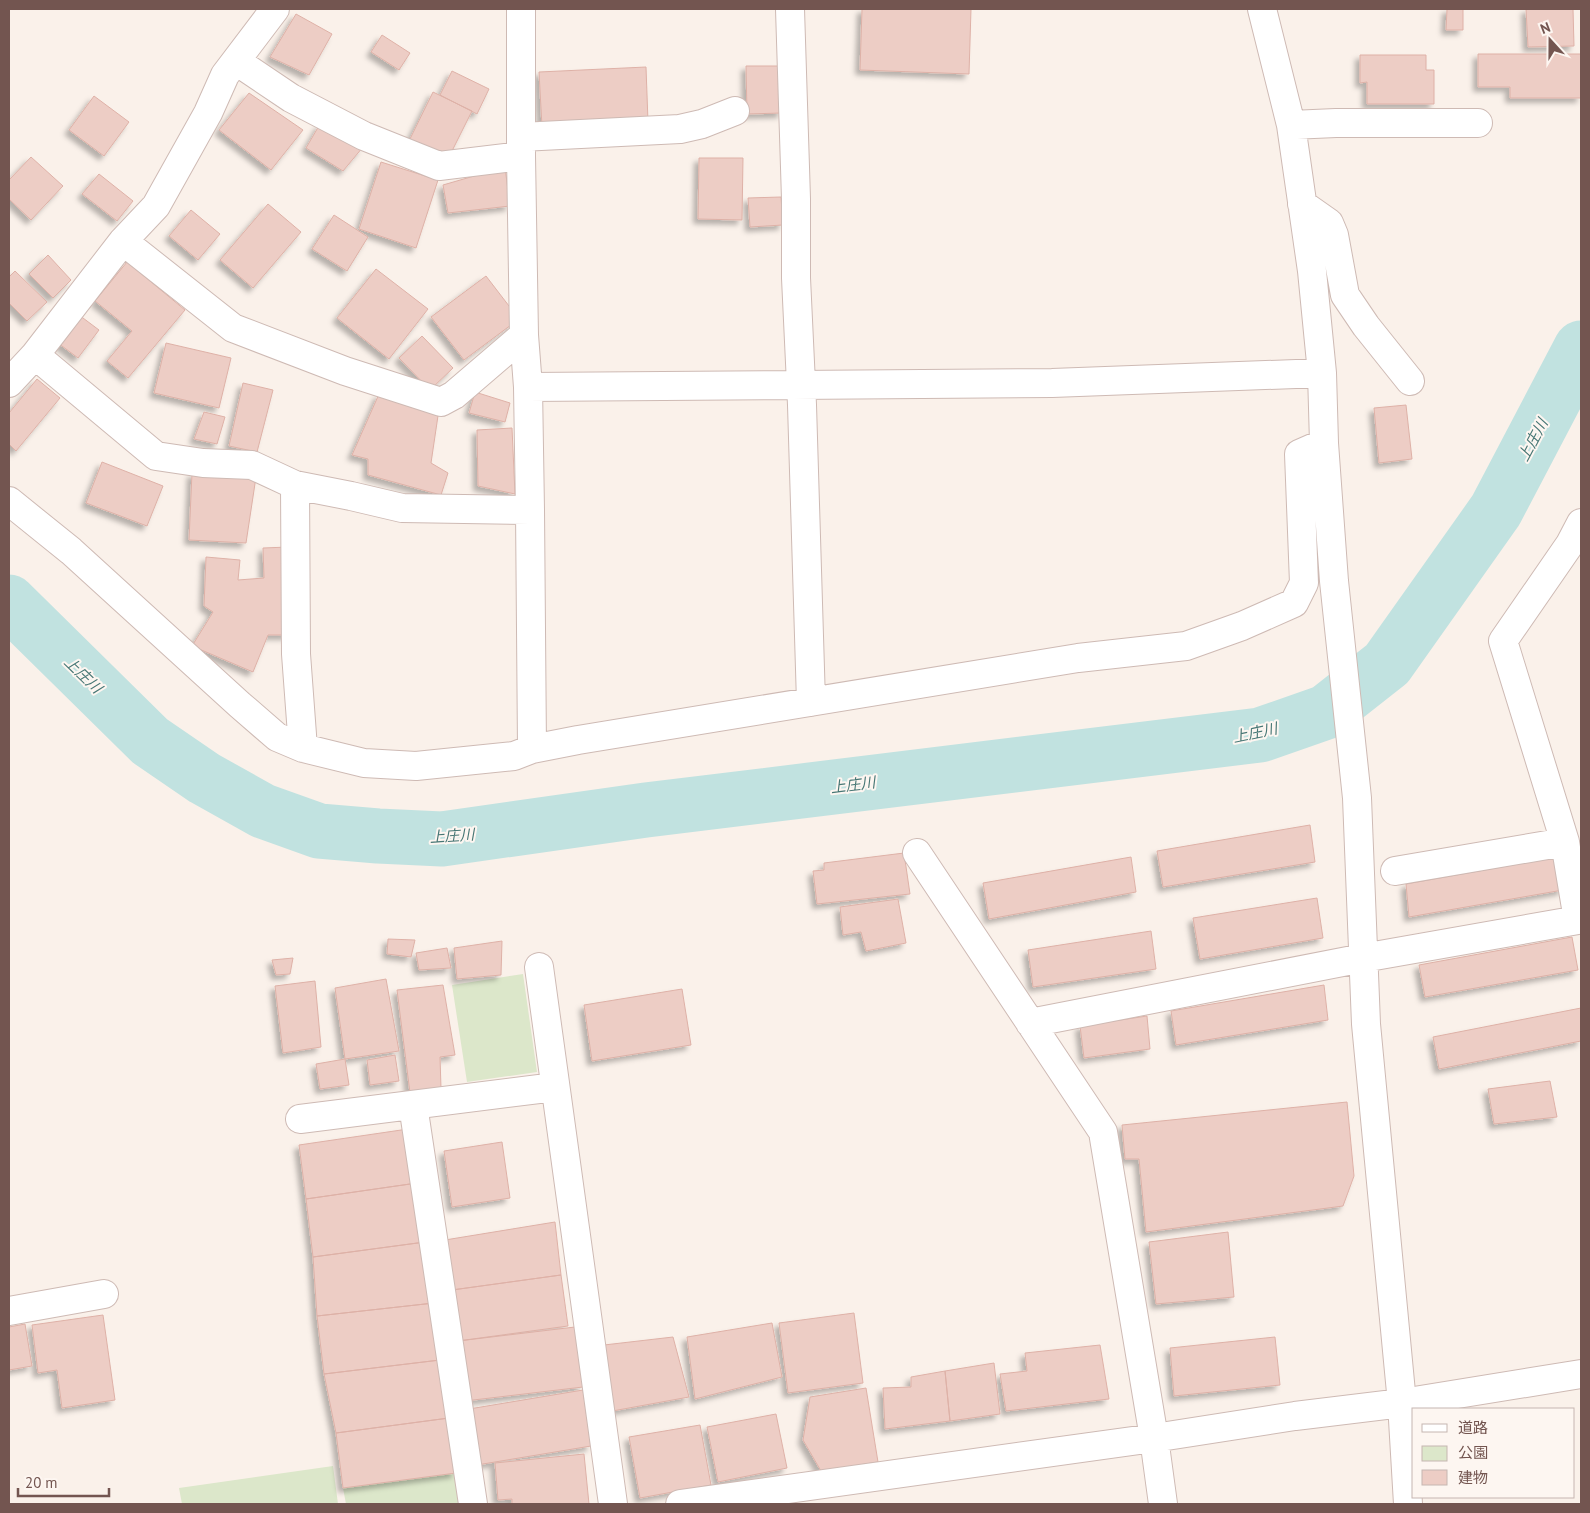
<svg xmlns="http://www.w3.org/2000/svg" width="1590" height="1513" viewBox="0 0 1590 1513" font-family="'PT Sans','Noto Sans JP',sans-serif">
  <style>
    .green { fill: #dce7ca }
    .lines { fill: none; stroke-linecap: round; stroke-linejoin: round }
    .river { stroke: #c1e2e0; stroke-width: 55 }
    .building { fill: #edcdc5; stroke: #deb1a7; filter: url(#shadow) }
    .minor-casing { stroke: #cebab4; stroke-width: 30 }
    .minor { stroke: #fff; stroke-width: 28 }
    .labels { text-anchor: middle; stroke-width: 4; stroke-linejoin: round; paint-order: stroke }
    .water-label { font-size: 15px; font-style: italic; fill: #467674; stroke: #fdf6f1 }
  </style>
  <defs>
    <filter id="shadow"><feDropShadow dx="-4.5" dy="4.5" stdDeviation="2.5" flood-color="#0004"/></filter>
  </defs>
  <rect width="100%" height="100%" fill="#faf1ea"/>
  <path class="green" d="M 523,974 L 537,1072 L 467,1082 L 452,985 Z
    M 333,1466 L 338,1504 L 182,1504 L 179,1488 Z
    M 456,1473 L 462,1504 L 346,1504 L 343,1488 Z"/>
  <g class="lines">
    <path class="river" d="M 9,602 L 150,741 L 204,778 L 263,811 L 319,831 L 378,836 L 442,839 L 646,810 L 1260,735 L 1326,712 L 1387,664 L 1496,510 L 1581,348"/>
  </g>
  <path class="building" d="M 862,9 L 971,9 L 969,74 L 860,70 Z
    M 1447,9 L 1463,9 L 1463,30 L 1446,30 Z
    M 1526,9 L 1573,9 L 1574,46 L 1528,47 Z
    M 296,14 L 332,34 L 309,75 L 270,57 Z
    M 382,35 L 410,53 L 399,70 L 371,52 Z
    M 1478,54 L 1581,54 L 1581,98 L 1510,98 L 1510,87 L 1478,87 Z
    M 1360,55 L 1426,55 L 1426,70 L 1434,70 L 1434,104 L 1367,104 L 1367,82 L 1360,83 Z
    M 746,66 L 781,66 L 782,113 L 747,114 Z
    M 646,67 L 648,122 L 542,127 L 539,72 Z
    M 452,71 L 489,89 L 477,114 L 440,95 Z
    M 433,92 L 472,111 L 445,165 L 407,145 Z
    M 249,93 L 303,130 L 271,170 L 219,130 Z
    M 94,96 L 129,122 L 104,156 L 69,130 Z
    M 320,124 L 363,147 L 343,171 L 306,148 Z
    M 31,157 L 63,186 L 31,220 L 9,199 L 9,180 Z
    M 699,158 L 743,158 L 742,220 L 698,219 Z
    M 381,162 L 438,180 L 416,248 L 359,229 Z
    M 505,167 L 510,206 L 448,213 L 443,185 Z
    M 99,174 L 133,201 L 117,221 L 82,194 Z
    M 781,197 L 783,225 L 750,227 L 748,198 Z
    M 268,204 L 301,232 L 253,288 L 220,260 Z
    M 191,210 L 220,234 L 198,260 L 169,236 Z
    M 334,215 L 368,237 L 347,271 L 312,249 Z
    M 48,255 L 71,280 L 53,298 L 29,274 Z
    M 127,262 L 185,310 L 128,378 L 107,361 L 132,331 L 95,301 Z
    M 376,269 L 428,309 L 389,359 L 337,318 Z
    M 15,271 L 47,302 L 27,321 L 9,303 L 9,277 Z
    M 486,276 L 519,319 L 464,360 L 431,317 Z
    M 79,315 L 99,330 L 78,358 L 58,343 Z
    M 422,336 L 453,368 L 430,390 L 399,358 Z
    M 166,343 L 231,358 L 219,408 L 154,393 Z
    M 37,379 L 60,398 L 16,451 L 9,444 L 9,413 Z
    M 243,383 L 273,390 L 257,452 L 229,446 Z
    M 475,392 L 510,403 L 505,422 L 469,413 Z
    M 379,394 L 439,409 L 431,463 L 448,473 L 441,495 L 368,475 L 368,459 L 352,455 Z
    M 1406,405 L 1412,459 L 1379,463 L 1374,408 Z
    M 204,412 L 225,417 L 217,444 L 194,439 Z
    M 512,428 L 515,494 L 478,486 L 477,430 Z
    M 102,462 L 163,486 L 147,526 L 86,503 Z
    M 192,473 L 256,477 L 246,543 L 189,540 Z
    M 288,547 L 289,635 L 268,635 L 253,672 L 192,646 L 213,612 L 204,606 L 206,557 L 240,560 L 238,580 L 264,578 L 263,548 Z
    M 1310,825 L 1315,862 L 1163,887 L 1157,851 Z
    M 904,853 L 910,894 L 817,904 L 813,871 L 824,870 L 824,863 Z
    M 1131,857 L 1136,892 L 989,919 L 983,883 Z
    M 1557,857 L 1563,890 L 1409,917 L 1406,884 Z
    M 1317,898 L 1323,938 L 1200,959 L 1193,918 Z
    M 898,899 L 906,943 L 866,951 L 861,932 L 843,935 L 840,907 Z
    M 1151,931 L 1156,969 L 1033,987 L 1028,950 Z
    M 1572,937 L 1578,970 L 1425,997 L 1419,965 Z
    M 388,939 L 415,940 L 411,957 L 387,954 Z
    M 502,941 L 501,975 L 457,979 L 454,948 Z
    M 447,948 L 451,968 L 419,970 L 416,953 Z
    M 293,958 L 290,974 L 276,975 L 272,960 Z
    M 386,979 L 399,1051 L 345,1059 L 335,988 Z
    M 315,981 L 321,1047 L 283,1053 L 275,986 Z
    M 443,985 L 455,1055 L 440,1057 L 441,1088 L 410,1093 L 397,990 Z
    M 1324,985 L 1328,1020 L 1176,1045 L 1171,1011 Z
    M 682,989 L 691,1045 L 592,1061 L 584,1005 Z
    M 1581,1008 L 1581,1041 L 1439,1069 L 1433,1037 Z
    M 1147,1016 L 1150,1049 L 1084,1058 L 1080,1026 Z
    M 395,1055 L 399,1081 L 370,1085 L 367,1060 Z
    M 345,1059 L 349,1085 L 320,1089 L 316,1064 Z
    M 1550,1081 L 1557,1117 L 1494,1124 L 1488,1089 Z
    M 1347,1102 L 1354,1176 L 1343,1206 L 1146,1232 L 1139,1159 L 1125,1159 L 1122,1125 Z
    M 408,1129 L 417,1183 L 306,1199 L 299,1145 Z
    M 502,1142 L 510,1198 L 452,1207 L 444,1151 Z
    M 417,1183 L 425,1242 L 313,1257 L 306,1199 Z
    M 555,1222 L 561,1275 L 452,1290 L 445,1240 Z
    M 1228,1232 L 1234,1297 L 1156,1304 L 1149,1242 Z
    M 425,1242 L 434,1303 L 317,1316 L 313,1257 Z
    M 561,1275 L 568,1326 L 458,1341 L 452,1290 Z
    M 434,1303 L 440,1360 L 324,1374 L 317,1316 Z
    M 854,1313 L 863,1383 L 788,1393 L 779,1323 Z
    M 103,1315 L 115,1400 L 62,1408 L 57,1370 L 38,1373 L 32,1325 Z
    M 772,1323 L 782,1377 L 695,1399 L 687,1337 Z
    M 25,1324 L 32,1366 L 9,1370 L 9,1327 Z
    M 575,1327 L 583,1387 L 465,1401 L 458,1341 Z
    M 673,1337 L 689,1397 L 607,1412 L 604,1345 Z
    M 1275,1337 L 1280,1385 L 1174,1396 L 1170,1348 Z
    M 1100,1345 L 1109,1399 L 1006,1411 L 1000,1374 L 1027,1371 L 1025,1353 Z
    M 440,1360 L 449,1418 L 336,1433 L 324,1374 Z
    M 994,1363 L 1000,1414 L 950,1421 L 945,1371 Z
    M 945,1371 L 950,1421 L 885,1429 L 883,1388 L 911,1387 L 911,1377 Z
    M 866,1388 L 878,1462 L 821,1471 L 803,1440 L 810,1397 Z
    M 583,1390 L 591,1446 L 477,1465 L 469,1409 Z
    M 776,1414 L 787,1468 L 718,1482 L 707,1427 Z
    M 449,1418 L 456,1473 L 343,1488 L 336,1433 Z
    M 700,1425 L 711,1485 L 640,1498 L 629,1437 Z
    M 584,1454 L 589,1504 L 512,1504 L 512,1499 L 498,1500 L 495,1463 Z"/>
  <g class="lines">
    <defs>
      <path id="minor" d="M 521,9 L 521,156 L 524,335
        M 790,9 L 796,199 L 796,278 L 802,405 L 811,702
        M 1262,9 L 1291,125 L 1312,271 L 1322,373 L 1324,443 L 1334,581 L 1357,798 L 1366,1024 L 1402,1403 L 1408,1504
        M 236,61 L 291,98 L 364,136 L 439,166 L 521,156
        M 1291,125 L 1336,123 L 1478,123
        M 521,137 L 680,129 L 702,124 L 735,111
        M 1302,204 L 1329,223 L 1334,235 L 1345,295 L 1366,326 L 1410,381
        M 123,241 L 233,328 L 345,371 L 441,402 L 454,395 L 524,335 L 528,387
        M 35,355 L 156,456 L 203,463 L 252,465 L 295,485
        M 9,383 L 35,355 L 123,241 L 156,206 L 208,113 L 225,75 L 275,9
        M 9,501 L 71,551 L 240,705 L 277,737 L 303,748 L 364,763 L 416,766 L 514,756 L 532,749 L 530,510 L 402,508 L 351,496 L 295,485 L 296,654 L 303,748
        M 530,510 L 528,387 L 1052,383 L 1322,373
        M 532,749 L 578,740 L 1078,658 L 1186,646 L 1242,626 L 1294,603 L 1304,583 L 1299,454 L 1324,443
        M 917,853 L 1103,1132 L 1154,1438 L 1163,1504
        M 1395,871 L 1565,842 L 1503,641 L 1570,544 L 1581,523
        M 539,967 L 613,1504
        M 1030,1023 L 1363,958 L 1578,920 L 1565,842
        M 413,1105 L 473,1504
        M 300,1119 L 555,1087
        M 9,1311 L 104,1294
        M 680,1504 L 1154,1438 L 1295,1416 L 1402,1403 L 1581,1374"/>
    </defs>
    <use href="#minor" class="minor-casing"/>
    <use href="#minor" class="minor"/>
  </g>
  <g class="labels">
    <g class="water-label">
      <text transform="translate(1533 440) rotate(-62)" y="5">上庄川</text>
      <text transform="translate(83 675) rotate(44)" y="5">上庄川</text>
      <text transform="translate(1255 733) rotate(-12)" y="5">上庄川</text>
      <text transform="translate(853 785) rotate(-7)" y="5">上庄川</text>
      <text transform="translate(452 836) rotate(-4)" y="5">上庄川</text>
    </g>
  </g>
  <rect width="1590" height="1513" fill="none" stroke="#735550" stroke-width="20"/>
  <rect x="1412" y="1408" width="162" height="90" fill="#fdf6f1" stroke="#c6b6b1"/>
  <rect x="1422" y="1424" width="25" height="8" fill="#ffffff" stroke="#c6b6b1"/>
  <text x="1458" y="1433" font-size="15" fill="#735550">道路</text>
  <rect x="1422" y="1446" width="25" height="15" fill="#dce7ca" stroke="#c6b6b1"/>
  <text x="1458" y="1458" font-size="15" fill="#735550">公園</text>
  <rect x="1422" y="1470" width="25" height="15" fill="#edcdc5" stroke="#c6b6b1"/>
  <text x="1458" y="1483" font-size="15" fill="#735550">建物</text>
  <g transform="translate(1550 40) rotate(339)" stroke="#fdf6f1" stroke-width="4" paint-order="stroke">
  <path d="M0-4L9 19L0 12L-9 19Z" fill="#735550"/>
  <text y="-8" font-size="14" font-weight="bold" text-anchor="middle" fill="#735550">N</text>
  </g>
  <path d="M18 1488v8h91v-8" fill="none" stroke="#735550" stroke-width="2.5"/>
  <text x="25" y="1488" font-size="15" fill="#735550" stroke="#fdf6f1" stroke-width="4" paint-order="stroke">20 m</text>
</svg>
